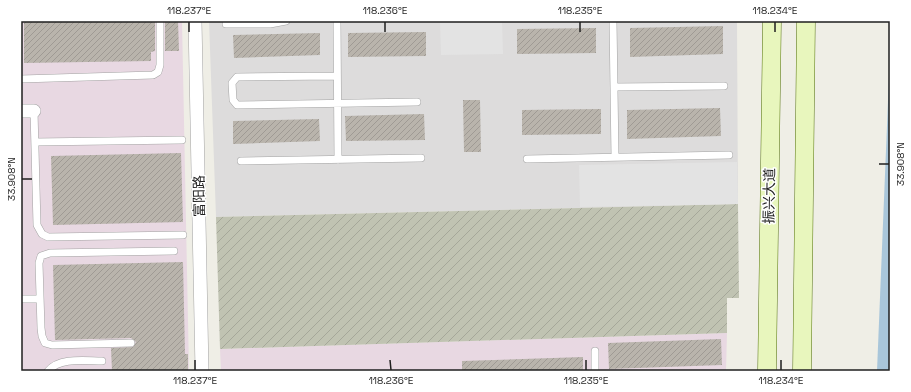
<svg xmlns="http://www.w3.org/2000/svg" width="911" height="392" viewBox="0 0 911 392" font-family="'Space Grotesk','Noto Sans SC',sans-serif">
  <style>
    .residential { fill: #dddcdc }
    .industrial { fill: #e8d8e2 }
    .construction { fill: url(#construction-furrows) }
    .parking { fill: #e3e3e3 }
    .water { fill: #a9c6da }
    .building { fill: url(#building-hatch) }
    .lines { fill: none; stroke-linecap: round; stroke-linejoin: round }
    .lane-casing { stroke: #a3a3a3; stroke-width: 8 }
    .street-casing { stroke: #a3a3a3; stroke-width: 14 }
    .secondary-casing { stroke: #53700c; stroke-width: 19 }
    .lane { stroke: #fff; stroke-width: 7 }
    .street { stroke: #fff; stroke-width: 13 }
    .secondary { stroke: #e8f6bd; stroke-width: 18 }
    .ticks { fill: none; stroke: #1f1f1f; stroke-width: 1.5 }
    .labels { text-anchor: middle; stroke-width: 3; stroke-linejoin: round; paint-order: stroke }
    .street-label { font-size: 14px; fill: #1f1f1f; stroke: #fff }
    .neatline { fill: none; stroke: #1f1f1f; stroke-width: 1.5 }
    .ticks-label { font-size: 10px; text-anchor: middle; fill: #1f1f1f }
  </style>
  <defs>
    <pattern id="construction-furrows" width="10" height="10" patternUnits="userSpaceOnUse"><rect width="10" height="10" fill="#c0c3b2"/><path d="M-1 1l2-2M0 10L10 0M9 11l2-2" fill="none" stroke="#a5a799"/></pattern>
    <pattern id="building-hatch" width="6" height="6" patternUnits="userSpaceOnUse"><rect width="6" height="6" fill="#b9b4ac"/><path d="M-1 1l2-2M0 6l6-6M5 7l2-2" fill="none" stroke="#9f9a94"/></pattern>
  </defs>
  <rect width="100%" height="100%" fill="#efeee6"/>
  <path class="residential" d="M 209,21 L 737,21 L 738,204 L 216,217 Z"/>
  <path class="industrial" d="M 21,21 L 182,21 L 189,371 L 21,371 Z
    M 727,333 L 726,371 L 221,371 L 220,349 Z"/>
  <path class="construction" d="M 738,204 L 739,298 L 727,298 L 727,333 L 220,349 L 216,217 Z"/>
  <path class="parking" d="M 440,21 L 502,21 L 503,54 L 441,55 Z
    M 737,162 L 738,204 L 580,207 L 579,165 Z"/>
  <path class="water" d="M 890,52 L 890,371 L 877,371 Z"/>
  <path class="building" d="M 24,21 L 155,21 L 155,51 L 151,52 L 151,61 L 24,63 Z
    M 165,21 L 178,21 L 179,51 L 165,51 Z
    M 723,26 L 723,54 L 630,57 L 630,28 Z
    M 596,28 L 596,53 L 517,54 L 517,29 Z
    M 426,32 L 426,56 L 348,57 L 348,33 Z
    M 320,33 L 320,55 L 234,58 L 233,35 Z
    M 463,100 L 480,100 L 481,152 L 464,152 Z
    M 720,108 L 721,136 L 627,139 L 627,110 Z
    M 601,109 L 601,134 L 522,135 L 522,110 Z
    M 424,114 L 425,140 L 346,141 L 345,116 Z
    M 319,119 L 320,141 L 233,144 L 233,121 Z
    M 181,153 L 183,222 L 53,225 L 51,156 Z
    M 183,262 L 185,354 L 188,354 L 188,371 L 112,371 L 111,348 L 133,347 L 136,342 L 131,338 L 55,340 L 53,265 Z
    M 721,339 L 722,365 L 609,369 L 608,343 Z
    M 583,357 L 583,371 L 462,371 L 462,361 Z"/>
  <g class="lines">
    <defs>
      <path id="lane" d="M 337,21 L 338,160
        M 613,21 L 615,157
        M 226,24 L 270,24 L 286,21
        M 337,76 L 237,77 L 232,83 L 233,100 L 237,105 L 417,102
        M 21,79 L 153,75 L 158,72 L 160,65 L 160,21
        M 614,87 L 724,86
        M 34,111 L 37,225 L 42,234 L 48,237 L 183,235
        M 35,142 L 182,140
        M 527,159 L 729,155
        M 241,161 L 421,158
        M 21,299 L 40,299
        M 131,343 L 52,345 L 45,343 L 42,336 L 41,328 L 39,263 L 41,256 L 50,253 L 174,251
        M 595,351 L 595,371
        M 48,371 C 60,357 85,361 102,361"/>
      <path id="street" d="M 195,21 L 202,371
        M 21,111 L 34,111"/>
      <path id="secondary" d="M 767,371 L 772,21
        M 802,371 L 806,21"/>
    </defs>
    <use href="#lane" class="lane-casing"/>
    <use href="#street" class="street-casing"/>
    <use href="#secondary" class="secondary-casing"/>
    <use href="#lane" class="lane"/>
    <use href="#street" class="street"/>
    <use href="#secondary" class="secondary"/>
  </g>
  <path class="ticks" d="M 189,22 L 189,32M 385,22 L 385,32M 580,22 L 580,32M 775,22 L 775,32M 879,164 L 889,164M 22,179 L 32,179M 195,360 L 195,370M 390,360 L 391,370M 586,360 L 586,370M 781,360 L 781,370"/>
  <g class="labels">
    <g class="street-label">
      <text transform="translate(199 196) rotate(-91)" y="5">富阳路</text>
      <text transform="translate(769 196) rotate(-89)" y="5">振兴大道</text>
    </g>
  </g>
  <rect width="911" height="392" fill="none" stroke="#ffffff" stroke-width="44"/>
  <rect x="22" y="22" width="867" height="348" class="neatline"/>
  <g class="ticks-label">
    <text x="189" y="14">118.237°E</text>
    <text x="385" y="14">118.236°E</text>
    <text x="580" y="14">118.235°E</text>
    <text x="775" y="14">118.234°E</text>
    <text transform="translate(900 164) rotate(-90)" y="4">33.908°N</text>
    <text transform="translate(11 179) rotate(-90)" y="4">33.908°N</text>
    <text x="195" y="384">118.237°E</text>
    <text x="391" y="384">118.236°E</text>
    <text x="586" y="384">118.235°E</text>
    <text x="781" y="384">118.234°E</text>
  </g>
</svg>
